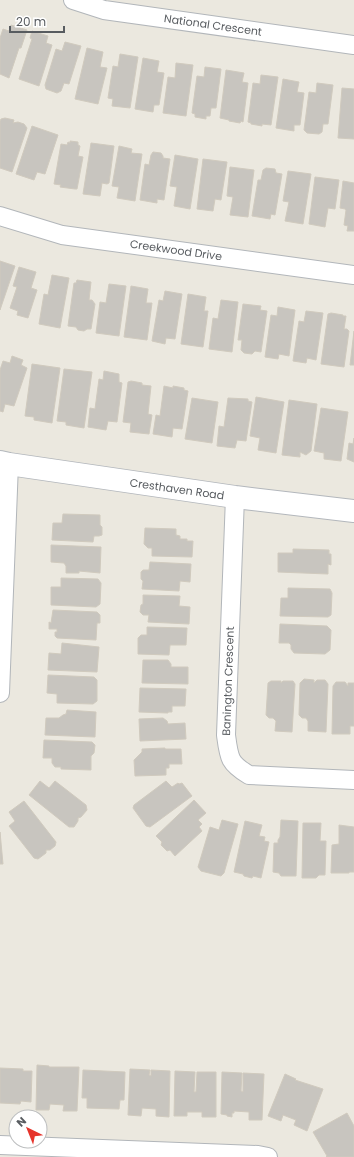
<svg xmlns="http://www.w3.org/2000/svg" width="354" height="1157" viewBox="0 0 354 1157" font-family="Poppins,sans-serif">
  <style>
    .building { fill: #c8c5bf; stroke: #d0cabe }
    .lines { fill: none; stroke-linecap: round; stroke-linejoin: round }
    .street-casing { stroke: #b2b6ba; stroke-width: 20 }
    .secondary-casing { stroke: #b3b7bc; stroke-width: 24 }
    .street { stroke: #fff; stroke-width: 18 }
    .secondary { stroke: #fff; stroke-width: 22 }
    .labels { text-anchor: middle; stroke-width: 3; stroke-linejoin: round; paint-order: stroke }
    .street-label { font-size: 11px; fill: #585c60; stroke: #fff }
  </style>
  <rect width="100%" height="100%" fill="#ebe8df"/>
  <path class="building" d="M 11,25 L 27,30 L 21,48 L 19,48 L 9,78 L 0,74 L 0,38 L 3,29 L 9,31 Z
    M 32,31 L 48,36 L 46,43 L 52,45 L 39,86 L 19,79 L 32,39 L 30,38 Z
    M 65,42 L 81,46 L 69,84 L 64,83 L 61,91 L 57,93 L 46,89 L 45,85 L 56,49 L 62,51 Z
    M 87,48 L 103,52 L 100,67 L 107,68 L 98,104 L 75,99 Z
    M 120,54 L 138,57 L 130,108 L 112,106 L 113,99 L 108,98 L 113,66 L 118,67 Z
    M 143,58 L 159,61 L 157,72 L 164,73 L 159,105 L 154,105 L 153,112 L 135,109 Z
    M 176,63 L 193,65 L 186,116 L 163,113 L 168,77 L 175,78 Z
    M 205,67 L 221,69 L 216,108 L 211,108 L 210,116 L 206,116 L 206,119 L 195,117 L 195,114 L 192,113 L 197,76 L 204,77 Z
    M 226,70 L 244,73 L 242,82 L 248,83 L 243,122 L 241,121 L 240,123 L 229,121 L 229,120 L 220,118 Z
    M 261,75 L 278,77 L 271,125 L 262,124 L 262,126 L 251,124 L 251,123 L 248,122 L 253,83 L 260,84 Z
    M 283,79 L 299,82 L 297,92 L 304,93 L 300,125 L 294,125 L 294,131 L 276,128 Z
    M 317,83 L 333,85 L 328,124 L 323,124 L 322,132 L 319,134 L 307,133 L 304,130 L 309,92 L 316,93 Z
    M 342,88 L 354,89 L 354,139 L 338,138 Z
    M 5,118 L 14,120 L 13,123 L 18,122 L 24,124 L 27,128 L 12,172 L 0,168 L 0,121 L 1,119 Z
    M 32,126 L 58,135 L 45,174 L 37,172 L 34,180 L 16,174 Z
    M 70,141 L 78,142 L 78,145 L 80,146 L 78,156 L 83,157 L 77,189 L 75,189 L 60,187 L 61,185 L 54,184 L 61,144 L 67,145 L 68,142 L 70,143 Z
    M 91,143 L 114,146 L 109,183 L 107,184 L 102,183 L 100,196 L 83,194 Z
    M 119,146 L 132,149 L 131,153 L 142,154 L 135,201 L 117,198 L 119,187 L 112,186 Z
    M 153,152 L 161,153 L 163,156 L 163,158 L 170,159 L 164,200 L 157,199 L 157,203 L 140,200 L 145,164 L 149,165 L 151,155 Z
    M 175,155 L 198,159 L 190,209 L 174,206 L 177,187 L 170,186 Z
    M 203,159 L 227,162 L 221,200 L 215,199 L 213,211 L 197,209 Z
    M 230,167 L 254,170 L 248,217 L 230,215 L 233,197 L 227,196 Z
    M 266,168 L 275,169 L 276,173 L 282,174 L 275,215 L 271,214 L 270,219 L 252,216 L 258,180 L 261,180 L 263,170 Z
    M 288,171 L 311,174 L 303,224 L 285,221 L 289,202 L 283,201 Z
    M 315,177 L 339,180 L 335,209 L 328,208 L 325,227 L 309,224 Z
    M 343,181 L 354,183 L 354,231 L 347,231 L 348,226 L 344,225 L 346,210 L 345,209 L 340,208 Z
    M 0,261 L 15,266 L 0,310 Z
    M 19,267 L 36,272 L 31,288 L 37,290 L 28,318 L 17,315 L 18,311 L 10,308 L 17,287 L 13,286 Z
    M 52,275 L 69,278 L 60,328 L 39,324 L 44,294 L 48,295 Z
    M 77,280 L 91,282 L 89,300 L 92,300 L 95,304 L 91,329 L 87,329 L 84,331 L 78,330 L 76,327 L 68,326 L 74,283 L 76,283 Z
    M 109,284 L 126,286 L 119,336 L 96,333 L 100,302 L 106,303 Z
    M 131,286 L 148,289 L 146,303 L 152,303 L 147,340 L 124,337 Z
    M 165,291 L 182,294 L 175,339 L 166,338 L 165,344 L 152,341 L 159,300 L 163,301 Z
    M 188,294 L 206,297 L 204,311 L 208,311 L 203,347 L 181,344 Z
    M 221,300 L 238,302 L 232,352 L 209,349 L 213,318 L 218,319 Z
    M 243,304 L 261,306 L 260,310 L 267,311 L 261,352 L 255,351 L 252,354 L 244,353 L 241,350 L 242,340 L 238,340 Z
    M 278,307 L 295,310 L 289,356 L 279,354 L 278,359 L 265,357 L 271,315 L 277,316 Z
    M 306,311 L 323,313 L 316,360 L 307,358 L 306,363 L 293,361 L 299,321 L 304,322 Z
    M 331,313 L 343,315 L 343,316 L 346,316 L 344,329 L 347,329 L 349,331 L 344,367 L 321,364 L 328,314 Z
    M 354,331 L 354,365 L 350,365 Z
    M 12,356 L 23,360 L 21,365 L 27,368 L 14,406 L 5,404 L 3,412 L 0,411 L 0,370 L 3,361 L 10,363 Z
    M 32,364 L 60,368 L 52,423 L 34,420 L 34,417 L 25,416 Z
    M 64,369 L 92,372 L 84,428 L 66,425 L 66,422 L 57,421 Z
    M 104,371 L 119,374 L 119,382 L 122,383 L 117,422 L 108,421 L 106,430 L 88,427 L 90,408 L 95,409 L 99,379 L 103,380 Z
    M 131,381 L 142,383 L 142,385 L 151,386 L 148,414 L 152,415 L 149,434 L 130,432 L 131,423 L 123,422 L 128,382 Z
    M 164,386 L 173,388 L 173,386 L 184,388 L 184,390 L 188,391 L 182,429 L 173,428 L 172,437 L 153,434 L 156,415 L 160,416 Z
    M 256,397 L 284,402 L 276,453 L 258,450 L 260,438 L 250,436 Z
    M 192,398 L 218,402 L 212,443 L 185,439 Z
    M 228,398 L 248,399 L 248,401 L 252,402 L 246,441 L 237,440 L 235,448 L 217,446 L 219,426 L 224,427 Z
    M 289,400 L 317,404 L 311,451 L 306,455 L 300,452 L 300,457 L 282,455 Z
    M 321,408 L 348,412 L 341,461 L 324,459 L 324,453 L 314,451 Z
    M 354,438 L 354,462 L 347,459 L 349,443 L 353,444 Z
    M 63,514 L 100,515 L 100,525 L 102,527 L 102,535 L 99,536 L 94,536 L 93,542 L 52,540 L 53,523 L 62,523 Z
    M 145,528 L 176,529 L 176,535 L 180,536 L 180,539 L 187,539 L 187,541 L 193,541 L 192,557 L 152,556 L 152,548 L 148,548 L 144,544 Z
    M 51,545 L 101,547 L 100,573 L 79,571 L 79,573 L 66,573 L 66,566 L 64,563 L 51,562 Z
    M 293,549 L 329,550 L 329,554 L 331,554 L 331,565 L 328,564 L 328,574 L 278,572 L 278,553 L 293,553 Z
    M 150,562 L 191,564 L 190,582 L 180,581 L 179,591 L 142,589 L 143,581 L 141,579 L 141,572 L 143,570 L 149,570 Z
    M 61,578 L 98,579 L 101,583 L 100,604 L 96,607 L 51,605 L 51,587 L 61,587 Z
    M 288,588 L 330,589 L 332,593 L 331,615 L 328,617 L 280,616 L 281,598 L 288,598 Z
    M 143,595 L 180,596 L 179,606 L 190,607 L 189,624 L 148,622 L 149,615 L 143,615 L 140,612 L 141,605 L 143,604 Z
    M 53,610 L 97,612 L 100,615 L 100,623 L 97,623 L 96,640 L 57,638 L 55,636 L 55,632 L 57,632 L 57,629 L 49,629 L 49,622 L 51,623 Z
    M 280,624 L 327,626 L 331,630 L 330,650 L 325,654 L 294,653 L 291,649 L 291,645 L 289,643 L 279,643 Z
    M 147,627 L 187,628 L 186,645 L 170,645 L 169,655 L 138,654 L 138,638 L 141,635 L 147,635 Z
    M 62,643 L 99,647 L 97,672 L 48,670 L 49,653 L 61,654 Z
    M 143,660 L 168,660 L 171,664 L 171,667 L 188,667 L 188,684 L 142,683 Z
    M 48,675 L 94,677 L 97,680 L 97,701 L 93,704 L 57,703 L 57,694 L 47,693 Z
    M 304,679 L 314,680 L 314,683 L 317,680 L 325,680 L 328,684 L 326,732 L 308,731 L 308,721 L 306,718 L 302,718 L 299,715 L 300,683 Z
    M 271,681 L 281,681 L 281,683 L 283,681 L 293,681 L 295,684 L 292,732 L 275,731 L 276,721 L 273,718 L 269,718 L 266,715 L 268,683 Z
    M 336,682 L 345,682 L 348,686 L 348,683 L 354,683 L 354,726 L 350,726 L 350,734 L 332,734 L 333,686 Z
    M 140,688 L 186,689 L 185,706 L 172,706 L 172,712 L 168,712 L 168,713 L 139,712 Z
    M 67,710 L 96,712 L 95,737 L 45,735 L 46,718 L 59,718 L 63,715 L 66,714 Z
    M 163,718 L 167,721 L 168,724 L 185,723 L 186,739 L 140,741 L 139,719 Z
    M 44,740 L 92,742 L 95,745 L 94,753 L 91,756 L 91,770 L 61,769 L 61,767 L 55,767 L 52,763 L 52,758 L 43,758 Z
    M 165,748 L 165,749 L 181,749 L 182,764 L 169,764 L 169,768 L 166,768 L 166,775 L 135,776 L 134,760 L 142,752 L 142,749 Z
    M 40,781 L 49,788 L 55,781 L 86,805 L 87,810 L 81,817 L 78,818 L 78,821 L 74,827 L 69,827 L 29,795 Z
    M 166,781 L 172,787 L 178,783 L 179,784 L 182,783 L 192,796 L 150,827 L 146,826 L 133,808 L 134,805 Z
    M 194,800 L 206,813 L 198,820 L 202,824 L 199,827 L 202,831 L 175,856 L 170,850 L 167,851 L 161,845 L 162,842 L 156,836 Z
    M 24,801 L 56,842 L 55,846 L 50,850 L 46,850 L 46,853 L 38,859 L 34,858 L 9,826 L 15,821 L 9,812 Z
    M 222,820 L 238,824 L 224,873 L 221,876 L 201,871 L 198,867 L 210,827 L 219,830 Z
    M 281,820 L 298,821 L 296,876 L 281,876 L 279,873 L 273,872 L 274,843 L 278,843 L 278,840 L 280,837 Z
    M 245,821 L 262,825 L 259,836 L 265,837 L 264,841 L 269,842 L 261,878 L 253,876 L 252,878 L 244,876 L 243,874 L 234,872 Z
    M 303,823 L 321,823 L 320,841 L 326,841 L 325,875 L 319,875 L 316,878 L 302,878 Z
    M 339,825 L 354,827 L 354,872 L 349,872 L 349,873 L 331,873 L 332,845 L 339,844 Z
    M 0,832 L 3,864 L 0,864 Z
    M 37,1065 L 49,1066 L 49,1067 L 79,1067 L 77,1111 L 63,1111 L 64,1105 L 50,1104 L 49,1110 L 36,1110 Z
    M 0,1068 L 23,1069 L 23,1071 L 32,1071 L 31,1102 L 21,1101 L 20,1104 L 0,1103 Z
    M 130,1069 L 150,1070 L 149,1075 L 151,1076 L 151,1070 L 170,1071 L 169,1117 L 156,1116 L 156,1109 L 142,1108 L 141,1116 L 128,1115 Z
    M 83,1070 L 125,1072 L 124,1100 L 120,1100 L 119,1109 L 87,1108 L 87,1098 L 82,1098 Z
    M 175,1071 L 195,1072 L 194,1092 L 196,1092 L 197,1072 L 216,1072 L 216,1117 L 202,1117 L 202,1112 L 187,1112 L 187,1116 L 174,1116 Z
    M 222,1072 L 242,1073 L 241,1091 L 243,1092 L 243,1073 L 264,1074 L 262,1120 L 249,1120 L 249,1112 L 234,1111 L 234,1113 L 232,1113 L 232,1117 L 227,1116 L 227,1115 L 221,1114 Z
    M 285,1074 L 296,1079 L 295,1080 L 323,1089 L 307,1131 L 294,1125 L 296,1120 L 283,1115 L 281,1121 L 268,1116 Z
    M 347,1113 L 354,1126 L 354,1157 L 326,1157 L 327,1156 L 313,1132 Z"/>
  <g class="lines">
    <defs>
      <path id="street" d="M 73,0 L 104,10 L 354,45
        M 0,216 L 62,235 L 354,275
        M 235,497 L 226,735 C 229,758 229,763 249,775 L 354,780
        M 0,693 L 9,464
        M 0,1145 L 258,1155 L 268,1157"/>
      <path id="secondary" d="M 0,462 L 9,464 L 235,497 L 354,511"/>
    </defs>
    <use href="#street" class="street-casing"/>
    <use href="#secondary" class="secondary-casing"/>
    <use href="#street" class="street"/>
    <use href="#secondary" class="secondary"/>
  </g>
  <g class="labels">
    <g class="street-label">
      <text transform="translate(213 25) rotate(8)" y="4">National Crescent</text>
      <text transform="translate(176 250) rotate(8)" y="4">Creekwood Drive</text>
      <text transform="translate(177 489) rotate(8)" y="4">Cresthaven Road</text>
      <text transform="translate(228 681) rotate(-88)" y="4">Banington Crescent</text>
    </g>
  </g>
  <g transform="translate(28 1129) rotate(317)"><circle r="19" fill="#ffffff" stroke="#bcbebf"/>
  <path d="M0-3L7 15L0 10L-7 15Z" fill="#e6342b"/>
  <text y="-6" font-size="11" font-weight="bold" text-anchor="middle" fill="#585c60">N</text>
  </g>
  <path d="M10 26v6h54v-6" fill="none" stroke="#585c60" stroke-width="2"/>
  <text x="16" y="26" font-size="12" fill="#585c60" stroke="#ffffff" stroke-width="3" paint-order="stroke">20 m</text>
</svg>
